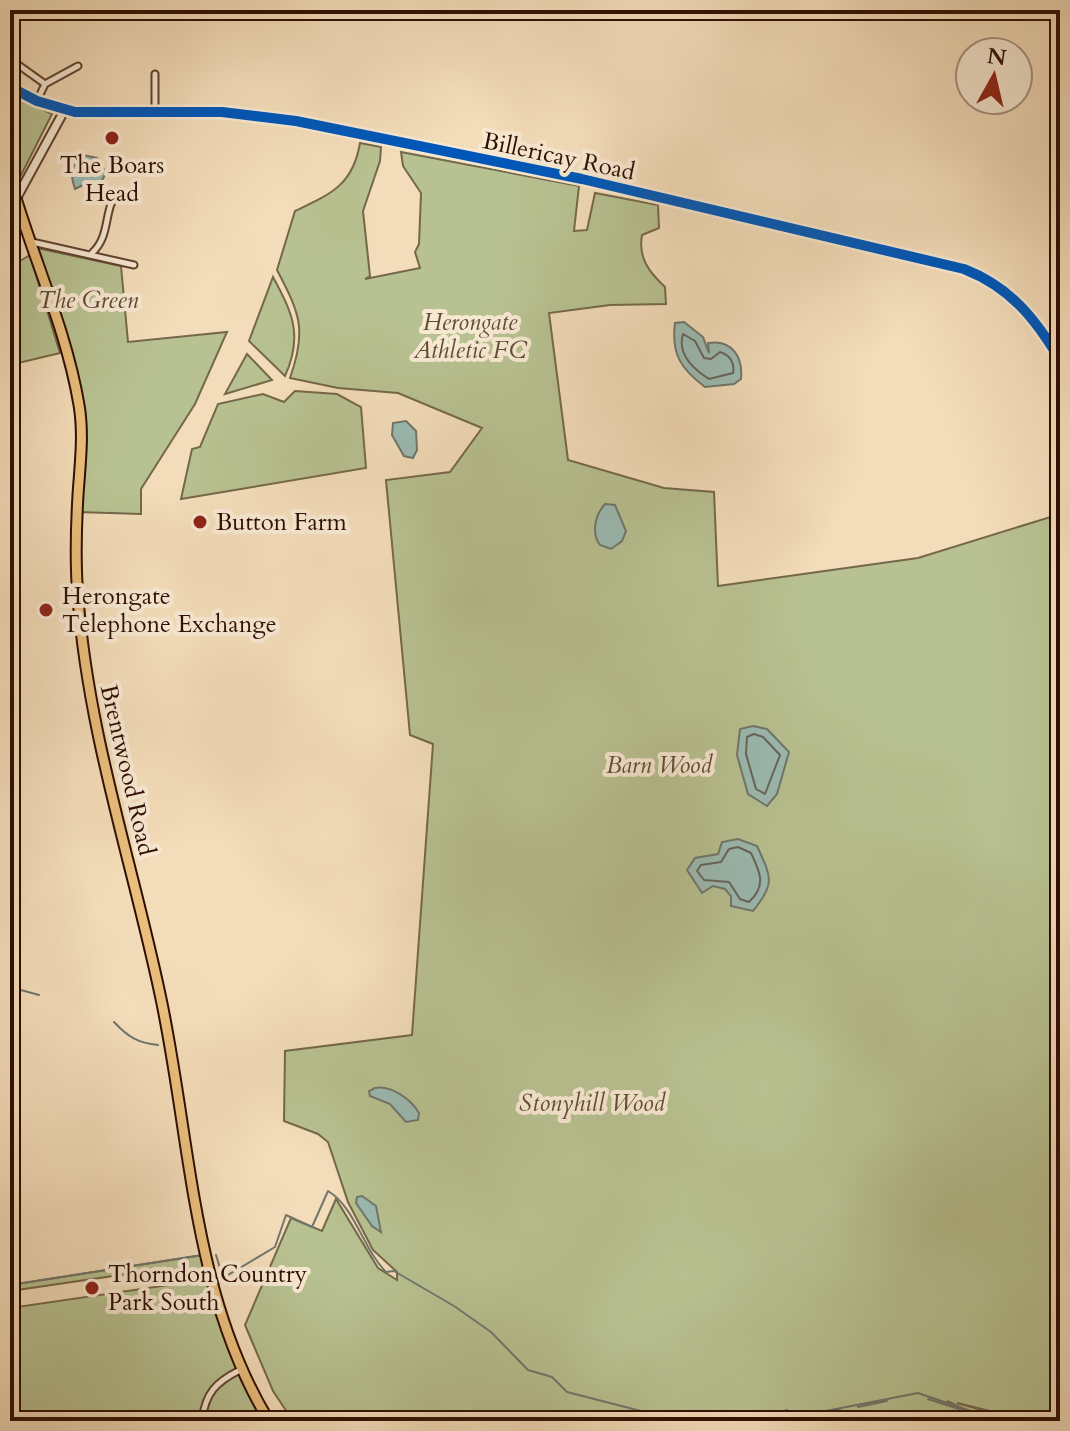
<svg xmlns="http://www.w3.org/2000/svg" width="1070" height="1431" viewBox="0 0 1070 1431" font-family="Cardo,serif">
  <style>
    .green { fill: #b8c191; stroke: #74684a; stroke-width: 2 }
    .water { fill: #9bbbb3; stroke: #70766c; stroke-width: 2 }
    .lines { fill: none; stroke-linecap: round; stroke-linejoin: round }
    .shore { stroke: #65645a; stroke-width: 2 }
    .stream { stroke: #70766c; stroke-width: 2 }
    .minor-casing { stroke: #604230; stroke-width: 9 }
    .tertiary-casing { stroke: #604230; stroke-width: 11 }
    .primary-casing { stroke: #2f0e02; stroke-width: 13 }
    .minor { stroke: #f7e8d2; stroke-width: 5 }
    .tertiary { stroke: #f7e8d2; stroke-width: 7 }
    .primary { stroke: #eabe7c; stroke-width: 9 }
    .cycleway-casing { stroke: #f7e8d2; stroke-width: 15 }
    .cycleway { stroke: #0057b8; stroke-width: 10 }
    .poi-dot { fill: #8f2418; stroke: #f7e8d2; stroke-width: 3 }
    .labels { text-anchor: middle; stroke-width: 8; stroke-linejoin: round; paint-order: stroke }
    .street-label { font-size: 24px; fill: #2f0e02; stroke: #f7e8d2 }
    .poi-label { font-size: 24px; fill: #2f0e02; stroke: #f7e8d2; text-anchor: start }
    .park-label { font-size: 24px; font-style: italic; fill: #5f4d34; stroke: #f7e8d2 }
  </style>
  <rect width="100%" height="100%" fill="#f3dcb9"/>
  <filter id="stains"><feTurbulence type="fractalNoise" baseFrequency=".0025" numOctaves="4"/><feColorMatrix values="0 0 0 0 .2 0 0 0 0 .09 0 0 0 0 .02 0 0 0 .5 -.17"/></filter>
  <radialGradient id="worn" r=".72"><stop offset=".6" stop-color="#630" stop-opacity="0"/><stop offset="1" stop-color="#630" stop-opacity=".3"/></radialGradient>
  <path class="green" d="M 21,99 L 52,114 L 17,183 C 8,154 5,126 21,99 Z
    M 360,143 L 381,147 L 380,161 L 363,211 L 370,276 L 365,279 L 420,268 L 415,252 L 419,244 L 421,193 L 403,166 L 401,152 L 579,186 L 574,231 L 587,230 L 595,193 L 658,205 L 659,228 L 642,235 C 638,258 649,272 665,287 L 666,304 L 610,305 L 549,313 L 568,460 L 664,488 L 714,492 L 718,586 L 918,558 L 1060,514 L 1060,1421 L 1031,1421 L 957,1403 L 1021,1421 L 989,1421 L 947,1401 L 979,1421 L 293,1421 L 273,1391 L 245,1325 L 291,1218 L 322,1231 L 336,1199 L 378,1268 L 397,1280 L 397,1272 L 373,1250 L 348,1202 L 328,1142 L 318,1134 L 284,1121 L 285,1051 L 412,1035 L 433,744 L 410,735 L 386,480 L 450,472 L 482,428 L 398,393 L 338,388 L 290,378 C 307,330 300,314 277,270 L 295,211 C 331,194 353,185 360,143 Z
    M 32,247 L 121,266 L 128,342 L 227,332 L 195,404 L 141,489 L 141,514 L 77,512 L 80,410 Z
    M 30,255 L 60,353 L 10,365 L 10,267 Z
    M 273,277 C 293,314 303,336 285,376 L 249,341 Z
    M 247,354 L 272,380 L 225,394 Z
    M 295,391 L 337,394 L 361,407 L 366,468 L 181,499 L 192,449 L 200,447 L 218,404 L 263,394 L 284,402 Z
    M 203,1255 L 216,1299 L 269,1421 L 10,1421 L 10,1308 L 169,1285 L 168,1268 L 10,1291 L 10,1285 Z"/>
  <path class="water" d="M 83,155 L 97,158 L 106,173 L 98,188 L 90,190 L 83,185 L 75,189 C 70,174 70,165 83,155 Z
    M 684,322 L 703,337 L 709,353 L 708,343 C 733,339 743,358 741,379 L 734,384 L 705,387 C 681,369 671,354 675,323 Z
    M 406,421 L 416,431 L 417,450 L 413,458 L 404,456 L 392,435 L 393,423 Z
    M 605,504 L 615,505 L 626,531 L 622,541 L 611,549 L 600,545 C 591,533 595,515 605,504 Z
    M 753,726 L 767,729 L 789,752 L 777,794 L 767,806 L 748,794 L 737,755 L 740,729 Z
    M 738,839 L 757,846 C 771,877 776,883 753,911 L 731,906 L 731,896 L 725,889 L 713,886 L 702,893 L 687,870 L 695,858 L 718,854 L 722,842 Z
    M 375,1088 C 391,1085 411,1099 419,1113 L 418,1120 L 406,1122 L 390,1104 L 370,1096 L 369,1091 Z
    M 362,1196 L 376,1206 L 381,1232 L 372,1226 L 356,1203 L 357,1197 Z"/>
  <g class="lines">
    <path class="shore" d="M 683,334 L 695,341 L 704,358 L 711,359 L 720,352 C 730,355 735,363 733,373 L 709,379 C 693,369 677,354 683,334 Z
      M 754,734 L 763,737 L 780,755 L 765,794 L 756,789 L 746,754 L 747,737 Z
      M 738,847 L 751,853 C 760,872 767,885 749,902 L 740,899 L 729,882 L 704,880 L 697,871 L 701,865 L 721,862 L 729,849 Z"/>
    <path class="stream" d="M 10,987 L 39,995
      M 114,1022 C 128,1037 138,1043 158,1045
      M 216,1255 L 223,1278 L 275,1247 L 286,1215 L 312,1227 L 328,1191 C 355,1207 363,1249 386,1272 L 394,1271 L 454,1306 L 491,1332 L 528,1370 L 552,1377 L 567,1392 L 672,1419 L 701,1421
      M 10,1285 L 202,1255
      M 928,1399 L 968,1412
      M 858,1407 L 887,1401
      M 706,1421 L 736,1421
      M 757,1421 L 787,1410 L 795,1417 L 918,1393 L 1000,1421
      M 774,1421 L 840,1410"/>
    <defs>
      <path id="minor" d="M 10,59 L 45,84 L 78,66
        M 155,74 L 155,112
        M 37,101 L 45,84
        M 32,242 L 134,265
        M 92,253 C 111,236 103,211 117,193
        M 202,1421 C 205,1393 216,1382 240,1370"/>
      <path id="tertiary" d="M 10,87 L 37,101 L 75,112 L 222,112 L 296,121 L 582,179 L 964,269 C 1010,287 1035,318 1060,360
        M 16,199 L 64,111"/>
      <path id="primary" d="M 10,178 C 31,254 66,327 79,405 C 84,434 80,465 78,495 C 76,529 75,563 78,598 C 88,733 132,862 160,994 C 191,1137 191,1293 269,1421"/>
    </defs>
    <use href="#minor" class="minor-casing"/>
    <use href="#tertiary" class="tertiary-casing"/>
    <use href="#primary" class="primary-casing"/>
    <use href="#minor" class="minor"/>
    <use href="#tertiary" class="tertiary"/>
    <use href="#primary" class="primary"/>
    <defs>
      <path id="cycleway" d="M 10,87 L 37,101 L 75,112 L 222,112 L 296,121 L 582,179 L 964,269 C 1010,287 1035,318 1060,360"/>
    </defs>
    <use href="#cycleway" class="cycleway-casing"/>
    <use href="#cycleway" class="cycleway"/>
  </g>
  <g class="poi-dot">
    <circle cx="112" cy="138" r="8"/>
    <circle cx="200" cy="522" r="8"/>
    <circle cx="46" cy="610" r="8"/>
    <circle cx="92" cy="1288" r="8"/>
  </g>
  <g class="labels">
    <g class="street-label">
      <text transform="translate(559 156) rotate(12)" y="8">Billericay Road</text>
      <text transform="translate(128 770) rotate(77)" y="8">Brentwood Road</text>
    </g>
    <g class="poi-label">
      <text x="112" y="173" text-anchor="middle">The Boars<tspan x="112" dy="28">Head</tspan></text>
      <text x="216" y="530">Button Farm</text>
      <text x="62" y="604">Herongate<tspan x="62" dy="28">Telephone Exchange</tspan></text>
      <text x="108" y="1282">Thorndon Country<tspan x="108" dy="28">Park South</tspan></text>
    </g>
    <g class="park-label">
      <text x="88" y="308">The Green</text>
      <text x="470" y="330">Herongate<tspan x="470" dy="28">Athletic FC</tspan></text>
      <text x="659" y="773">Barn Wood</text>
      <text x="592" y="1111">Stonyhill Wood</text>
    </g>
  </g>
  <rect width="1070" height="1431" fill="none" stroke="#f3dcb9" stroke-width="40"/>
  <rect x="12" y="12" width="1046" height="1407" fill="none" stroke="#2f0e02" stroke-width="4"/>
  <rect x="20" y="20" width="1030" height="1391" fill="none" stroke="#2f0e02" stroke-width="2"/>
  <g transform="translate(994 76) rotate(8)"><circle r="38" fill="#f7e8d2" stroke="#a7917f" stroke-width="2"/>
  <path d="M0-6L14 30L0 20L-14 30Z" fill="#8f2418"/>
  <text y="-12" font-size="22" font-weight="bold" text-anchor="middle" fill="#2f0e02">N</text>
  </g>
  <rect width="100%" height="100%" filter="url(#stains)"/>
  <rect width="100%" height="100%" fill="url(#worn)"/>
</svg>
